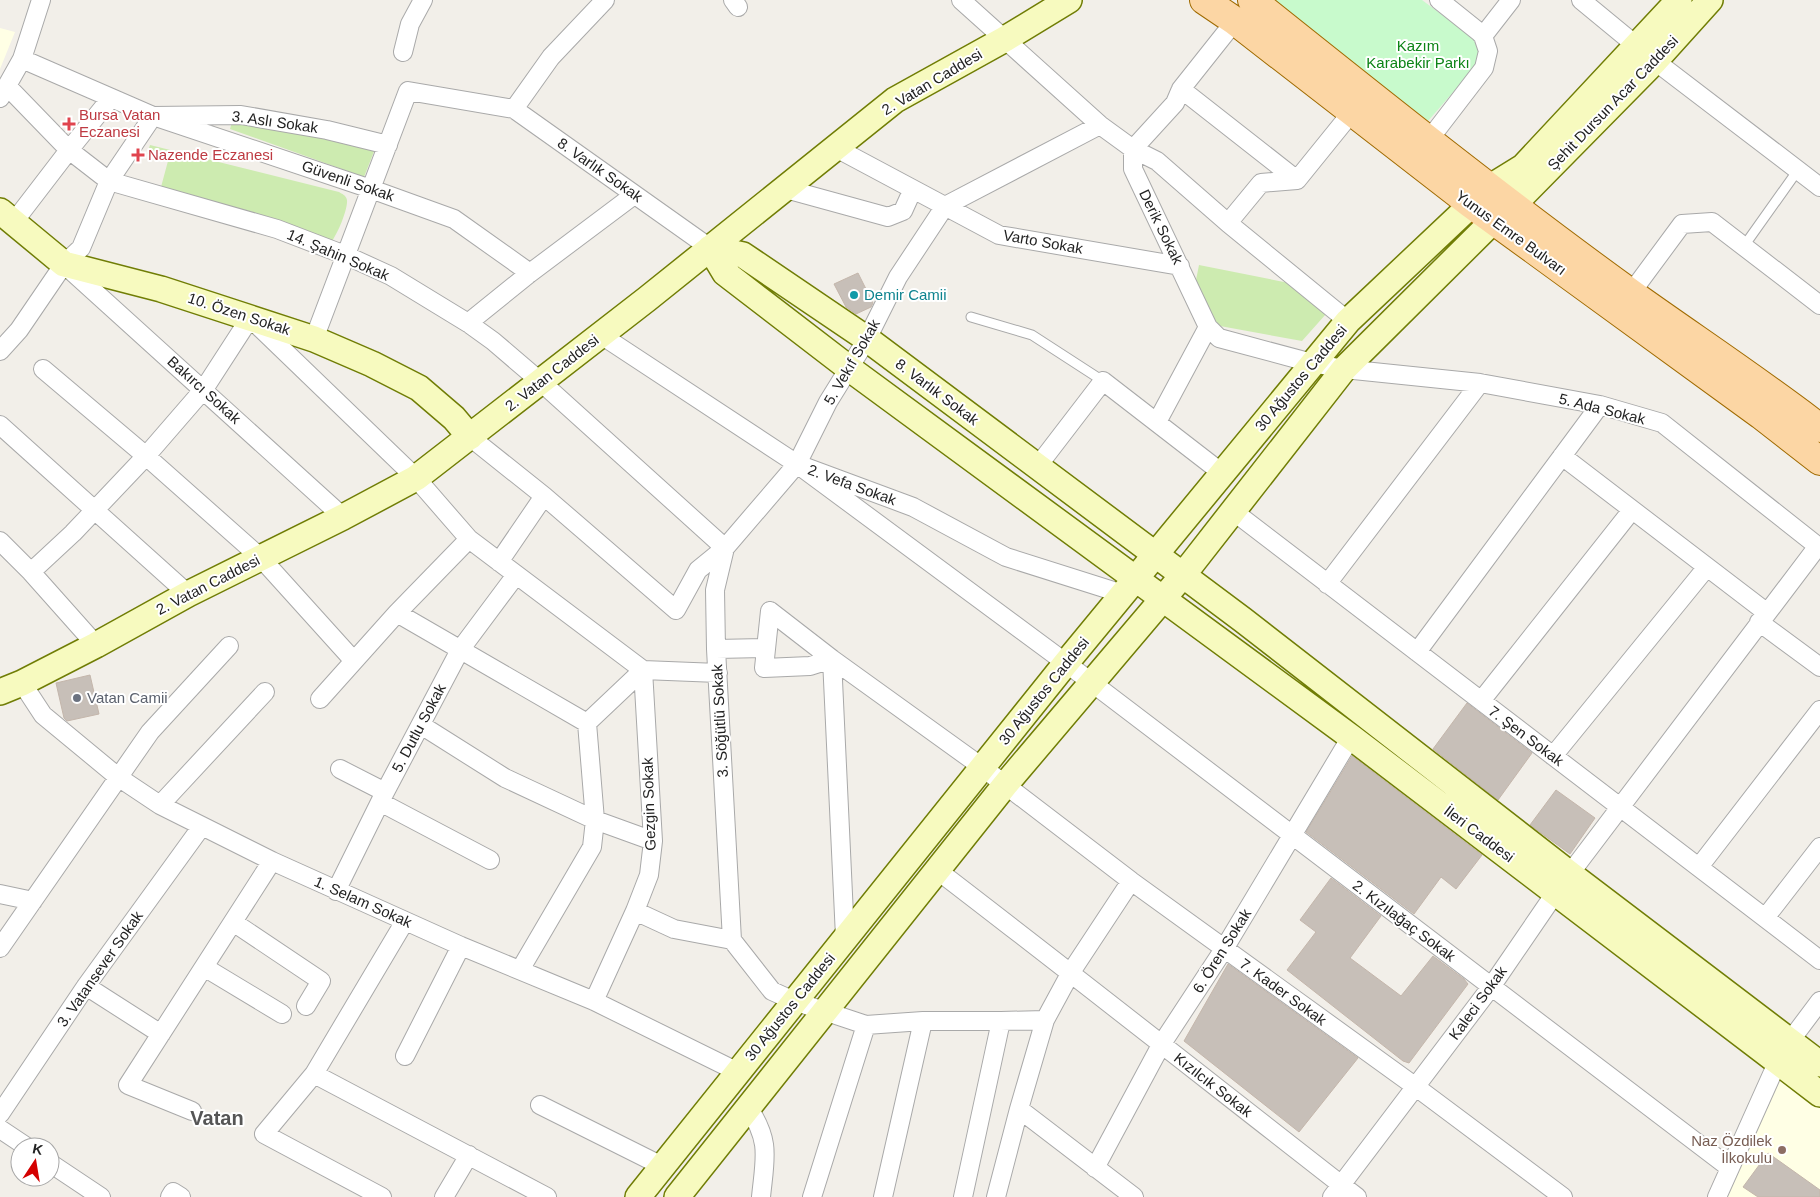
<svg xmlns="http://www.w3.org/2000/svg" width="1820" height="1197" viewBox="0 0 1820 1197" font-family="Helvetica,sans-serif">
  <style>
    .education { fill: #ffffe5 }
    .grass { fill: #cdebb0 }
    .park { fill: #c8facc }
    .building { fill: #c7bfb8; stroke: #c4b6ab }
    .lines { fill: none; stroke-linecap: round; stroke-linejoin: round }
    .lane-casing { stroke: #a9a9a9; stroke-width: 11 }
    .street-casing { stroke: #a9a9a9; stroke-width: 20 }
    .secondary-casing { stroke: #707d05; stroke-width: 28 }
    .primary-casing { stroke: #a06b00; stroke-width: 30 }
    .lane { stroke: #fff; stroke-width: 9 }
    .street { stroke: #fff; stroke-width: 18 }
    .secondary { stroke: #f7fabf; stroke-width: 25 }
    .primary { stroke: #fcd6a4; stroke-width: 28 }
    .health-dot { fill: #e0444e; stroke: #fff; stroke-width: 2 }
    .culture-dot { fill: #0f9aa8; stroke: #fff; stroke-width: 2 }
    .worship-dot { fill: #6b7280; stroke: #fff; stroke-width: 2 }
    .education-dot { fill: #8d6e63; stroke: #fff; stroke-width: 2 }
    .labels { text-anchor: middle; stroke-width: 4; stroke-linejoin: round; paint-order: stroke }
    .park-label { font-size: 15px; fill: #0c8416; stroke: #fff }
    .street-label { font-size: 15px; fill: #222; stroke: #fff }
    .health-label { font-size: 15px; fill: #be3a42; stroke: #fff; text-anchor: start }
    .culture-label { font-size: 15px; fill: #0d838f; stroke: #fff; text-anchor: start }
    .worship-label { font-size: 15px; fill: #5b616d; stroke: #fff; text-anchor: start }
    .education-label { font-size: 15px; fill: #785e54; stroke: #fff; text-anchor: end }
    .district-label { font-size: 20px; font-weight: bold; fill: #555; stroke: #fff }
  </style>
  <rect width="100%" height="100%" fill="#f2efe9"/>
  <path class="education" d="M 0,28 L 15,32 L 0,69 Z
    M 1779,1070 L 1820,1103 L 1820,1197 L 1722,1197 Z"/>
  <path class="grass" d="M 233,118 L 375,149 L 364,177 L 230,129 Z
    M 150,145 L 339,192 C 342,194 346,195 347,200 C 348,210 336,238 329,245 L 161,187 L 168,161 L 147,154 Z
    M 1199,265 L 1289,283 L 1326,314 L 1302,341 L 1220,326 L 1209,317 L 1195,285 Z"/>
  <path class="park" d="M 1272,0 L 1422,0 L 1473,38 L 1479,52 L 1476,66 L 1428,121 Z"/>
  <path class="building" d="M 858,273 L 873,303 L 871,307 L 856,314 L 846,307 L 834,284 Z
    M 90,675 L 99,714 L 67,721 L 64,718 L 56,683 Z
    M 1467,703 L 1532,753 L 1498,800 L 1433,749 Z
    M 1352,756 L 1482,855 L 1456,889 L 1441,877 L 1414,914 L 1306,832 Z
    M 1556,790 L 1595,818 L 1570,854 L 1530,825 Z
    M 1331,878 L 1381,916 L 1350,958 L 1401,996 L 1433,956 L 1464,979 L 1468,984 L 1409,1063 L 1403,1061 L 1287,970 L 1316,932 L 1300,920 Z
    M 1228,964 L 1358,1058 L 1299,1132 L 1184,1041 Z
    M 1768,1153 L 1820,1190 L 1820,1197 L 1758,1197 L 1743,1187 Z"/>
  <g class="lines">
    <defs>
      <path id="lane" d="M 1744,246 L 1798,170
        M 971,317 L 1032,335 L 1103,381"/>
      <path id="street" d="M 733,0 L 738,7
        M 961,0 L 1100,125 L 1133,149 L 1133,169 L 1208,327 L 1219,338 L 1312,363 L 1344,369 L 1480,383 L 1600,405 L 1662,423 L 1820,548
        M 1581,0 L 1655,61 L 1820,187
        M 1235,21 L 1181,89 L 1175,103 L 1133,149 L 1157,161 L 1228,223 L 1348,321
        M 1483,36 L 1511,0
        M 403,52 L 410,24 L 423,0
        M 22,59 L 153,116 L 241,115 L 327,130 L 388,145
        M 7,86 L 69,150 L 109,181 L 277,229 L 345,255 L 391,276 L 468,323 L 493,341 L 541,382 L 725,548 L 698,570 L 676,610 L 544,496 L 470,437
        M 1181,89 L 1297,180
        M 0,98 L 22,59 L 41,0
        M 514,109 L 551,57 L 605,0
        M 1428,141 L 1484,68 L 1488,51 L 1483,36 L 1479,32 L 1439,0
        M 836,148 L 999,235 L 1180,266
        M 786,189 L 888,217 L 903,211 L 913,189
        M 13,223 L 69,150 L 111,98
        M 1228,223 L 1261,183 L 1297,180 L 1352,112
        M 66,266 L 343,517
        M 1631,293 L 1682,224 L 1712,222 L 1820,305
        M 468,323 L 530,273 L 634,195
        M 601,335 L 797,464 L 913,507 L 1006,557 L 1123,594
        M 314,339 L 408,91 L 514,109 L 710,248
        M 0,351 L 19,330 L 64,264 L 81,248 L 109,181 L 153,116 L 371,189 L 454,219 L 530,273
        M 43,369 L 146,456 L 261,558 L 354,661
        M 1157,422 L 1208,327
        M 0,425 L 188,594
        M 1562,456 L 1766,612
        M 797,464 L 1066,663 L 1730,1168
        M 1037,467 L 1103,381 L 1222,473
        M 1233,511 L 1820,960
        M 0,541 L 31,572 L 96,645
        M 499,562 L 544,496
        M 31,572 L 73,533 L 146,456 L 204,389 L 250,318 L 416,478 L 469,539 L 643,670 L 587,723 L 595,820 L 592,847 L 520,970
        M 1327,584 L 1480,383
        M 770,611 L 832,659 L 982,767 L 1131,881 L 1416,1087 L 1563,1197
        M 770,611 L 764,668 L 810,666 L 832,659 L 845,937
        M 397,613 L 587,723
        M 1759,622 L 1820,667
        M 716,649 L 765,648
        M 1417,652 L 1600,405
        M 22,683 L 43,715 L 118,777 L 160,805 L 272,861 L 461,946 L 594,1001 L 738,1072
        M 320,699 L 397,613 L 469,539
        M 1481,701 L 1632,510
        M 421,725 L 505,778 L 595,820 L 653,841
        M 1553,756 L 1707,567
        M 340,769 L 385,792
        M 380,802 L 490,860
        M 160,805 L 265,692
        M 1699,867 L 1820,710
        M 937,870 C 1078,978 1217,1088 1357,1197
        M 336,891 L 385,792 L 460,650 L 516,575
        M 0,894 L 33,901
        M 635,911 L 674,929 L 732,940
        M 1765,918 L 1820,847
        M 233,922 L 321,981 L 306,1006
        M 0,948 L 150,732 L 229,646
        M 204,967 L 282,1014
        M 86,986 L 161,1034
        M 594,1001 L 635,911 L 649,875 L 653,841 L 643,670 L 718,673
        M 1001,1021 L 923,1021 L 866,1025 L 794,1001 L 772,991 L 732,940 L 716,649 L 715,590 L 725,548 L 797,464 L 828,402 L 867,339 L 898,277 L 945,206 L 1100,125
        M 405,1056 L 461,946
        M 314,1074 L 547,1197
        M 540,1105 L 662,1166
        M 748,1107 C 771,1142 765,1157 761,1197
        M 1019,1109 L 1134,1197
        M 192,1111 L 128,1085 L 272,861
        M 0,1114 L 86,986 L 202,826
        M 0,1129 L 27,1147
        M 50,1163 L 101,1197
        M 1095,1168 L 1161,1045 L 1224,949 L 1351,737
        M 170,1197 L 173,1192 L 181,1197
        M 382,1197 L 264,1134 L 314,1074 L 405,921
        M 444,1197 L 469,1155
        M 812,1197 L 866,1025
        M 883,1197 L 923,1021
        M 963,1197 L 1001,1021 L 1045,1020
        M 996,1197 L 1019,1109 L 1045,1020 L 1071,972 L 1131,881
        M 1332,1197 L 1491,987 L 1556,892 L 1818,546
        M 1717,1197 L 1778,1061 L 1790,1041 L 1820,1001"/>
      <path id="secondary" d="M 0,211 L 64,264 L 161,289 L 250,318 L 314,339 L 372,364 L 419,388 L 454,418 L 470,437
        M 710,248 L 725,273 L 850,369 L 1351,737 L 1820,1094
        M 710,248 L 743,255 L 867,339 L 1243,620 L 1570,874 L 1820,1064
        M 0,692 L 22,683 L 96,645 L 188,594 L 343,517 L 416,478 L 647,299 L 895,100 L 1005,39 L 1069,0
        M 638,1197 L 1066,663 L 1348,321 L 1489,188 L 1523,167 L 1679,0
        M 677,1197 L 1005,785 L 1183,575 L 1344,369 L 1493,221 L 1513,205 L 1655,61 L 1710,0"/>
      <path id="primary" d="M 1204,0 L 1235,21 L 1471,204 L 1761,415 L 1820,461
        M 1252,0 C 1377,100 1502,200 1632,294 C 1695,339 1759,381 1820,428"/>
    </defs>
    <use href="#lane" class="lane-casing"/>
    <use href="#street" class="street-casing"/>
    <use href="#secondary" class="secondary-casing"/>
    <use href="#primary" class="primary-casing"/>
    <use href="#lane" class="lane"/>
    <use href="#street" class="street"/>
    <use href="#secondary" class="secondary"/>
    <use href="#primary" class="primary"/>
  </g>
  <g class="health-dot">
    <path d="M66.5 116.5h5v5h5v5h-5v5h-5v-5h-5v-5h5z"/>
    <path d="M135.5 147.5h5v5h5v5h-5v5h-5v-5h-5v-5h5z"/>
  </g>
  <circle class="culture-dot" cx="854" cy="295" r="5"/>
  <circle class="worship-dot" cx="77" cy="698" r="5"/>
  <circle class="education-dot" cx="1782" cy="1150" r="5"/>
  <g class="labels">
    <g class="park-label">
      <text x="1418" y="51">Kazım<tspan x="1418" dy="17">Karabekir Parkı</tspan></text>
    </g>
    <g class="street-label">
      <text transform="translate(932 82) rotate(-31)" y="5">2. Vatan Caddesi</text>
      <text transform="translate(1613 103) rotate(-46)" y="5">Şehit Dursun Acar Caddesi</text>
      <text transform="translate(275 122) rotate(8)" y="5">3. Aslı Sokak</text>
      <text transform="translate(600 170) rotate(35)" y="5">8. Varlık Sokak</text>
      <text transform="translate(348 181) rotate(19)" y="5">Güvenli Sokak</text>
      <text transform="translate(1161 227) rotate(64)" y="5">Derik Sokak</text>
      <text transform="translate(1511 233) rotate(36)" y="5">Yunus Emre Bulvarı</text>
      <text transform="translate(1043 242) rotate(10)" y="5">Varto Sokak</text>
      <text transform="translate(338 255) rotate(23)" y="5">14. Şahin Sokak</text>
      <text transform="translate(239 314) rotate(18)" y="5">10. Özen Sokak</text>
      <text transform="translate(852 362) rotate(-60)" y="5">5. Vekıf Sokak</text>
      <text transform="translate(552 373) rotate(-38)" y="5">2. Vatan Caddesi</text>
      <text transform="translate(1301 378) rotate(-50)" y="5">30 Ağustos Caddesi</text>
      <text transform="translate(204 390) rotate(42)" y="5">Bakırcı Sokak</text>
      <text transform="translate(937 392) rotate(37)" y="5">8. Varlık Sokak</text>
      <text transform="translate(1602 409) rotate(14)" y="5">5. Ada Sokak</text>
      <text transform="translate(852 485) rotate(20)" y="5">2. Vefa Sokak</text>
      <text transform="translate(208 585) rotate(-27)" y="5">2. Vatan Caddesi</text>
      <text transform="translate(1044 691) rotate(-51)" y="5">30 Ağustos Caddesi</text>
      <text transform="translate(720 721) rotate(-93)" y="5">3. Söğütlü Sokak</text>
      <text transform="translate(419 728) rotate(-62)" y="5">5. Dutlu Sokak</text>
      <text transform="translate(1526 736) rotate(37)" y="5">7. Şen Sokak</text>
      <text transform="translate(649 804) rotate(-92)" y="5">Gezgin Sokak</text>
      <text transform="translate(1479 834) rotate(37)" y="5">İleri Caddesi</text>
      <text transform="translate(363 902) rotate(24)" y="5">1. Selam Sokak</text>
      <text transform="translate(1404 921) rotate(37)" y="5">2. Kızılağaç Sokak</text>
      <text transform="translate(1222 951) rotate(-58)" y="5">6. Ören Sokak</text>
      <text transform="translate(100 969) rotate(-55)" y="5">3. Vatansever Sokak</text>
      <text transform="translate(1283 992) rotate(36)" y="5">7. Kader Sokak</text>
      <text transform="translate(1478 1003) rotate(-54)" y="5">Kaleci Sokak</text>
      <text transform="translate(790 1007) rotate(-51)" y="5">30 Ağustos Caddesi</text>
      <text transform="translate(1213 1085) rotate(38)" y="5">Kızılcık Sokak</text>
    </g>
    <g class="health-label">
      <text x="79" y="120">Bursa Vatan<tspan x="79" dy="17">Eczanesi</tspan></text>
      <text x="148" y="160">Nazende Eczanesi</text>
    </g>
    <g class="culture-label">
      <text x="864" y="300">Demir Camii</text>
    </g>
    <g class="worship-label">
      <text x="87" y="703">Vatan Camii</text>
    </g>
    <g class="education-label">
      <text x="1772" y="1146">Naz Özdilek<tspan x="1772" dy="17">İlkokulu</tspan></text>
    </g>
    <g class="district-label">
      <text x="217" y="1125">Vatan</text>
    </g>
  </g>
  <g transform="translate(35 1162) rotate(12)"><circle r="24" fill="#ffffff" stroke="#a7a7a7"/>
  <path d="M0-4L9 19L0 12L-9 19Z" fill="#d40000"/>
  <text y="-8" font-size="14" font-weight="bold" text-anchor="middle" fill="#222222">K</text>
  </g>
</svg>
